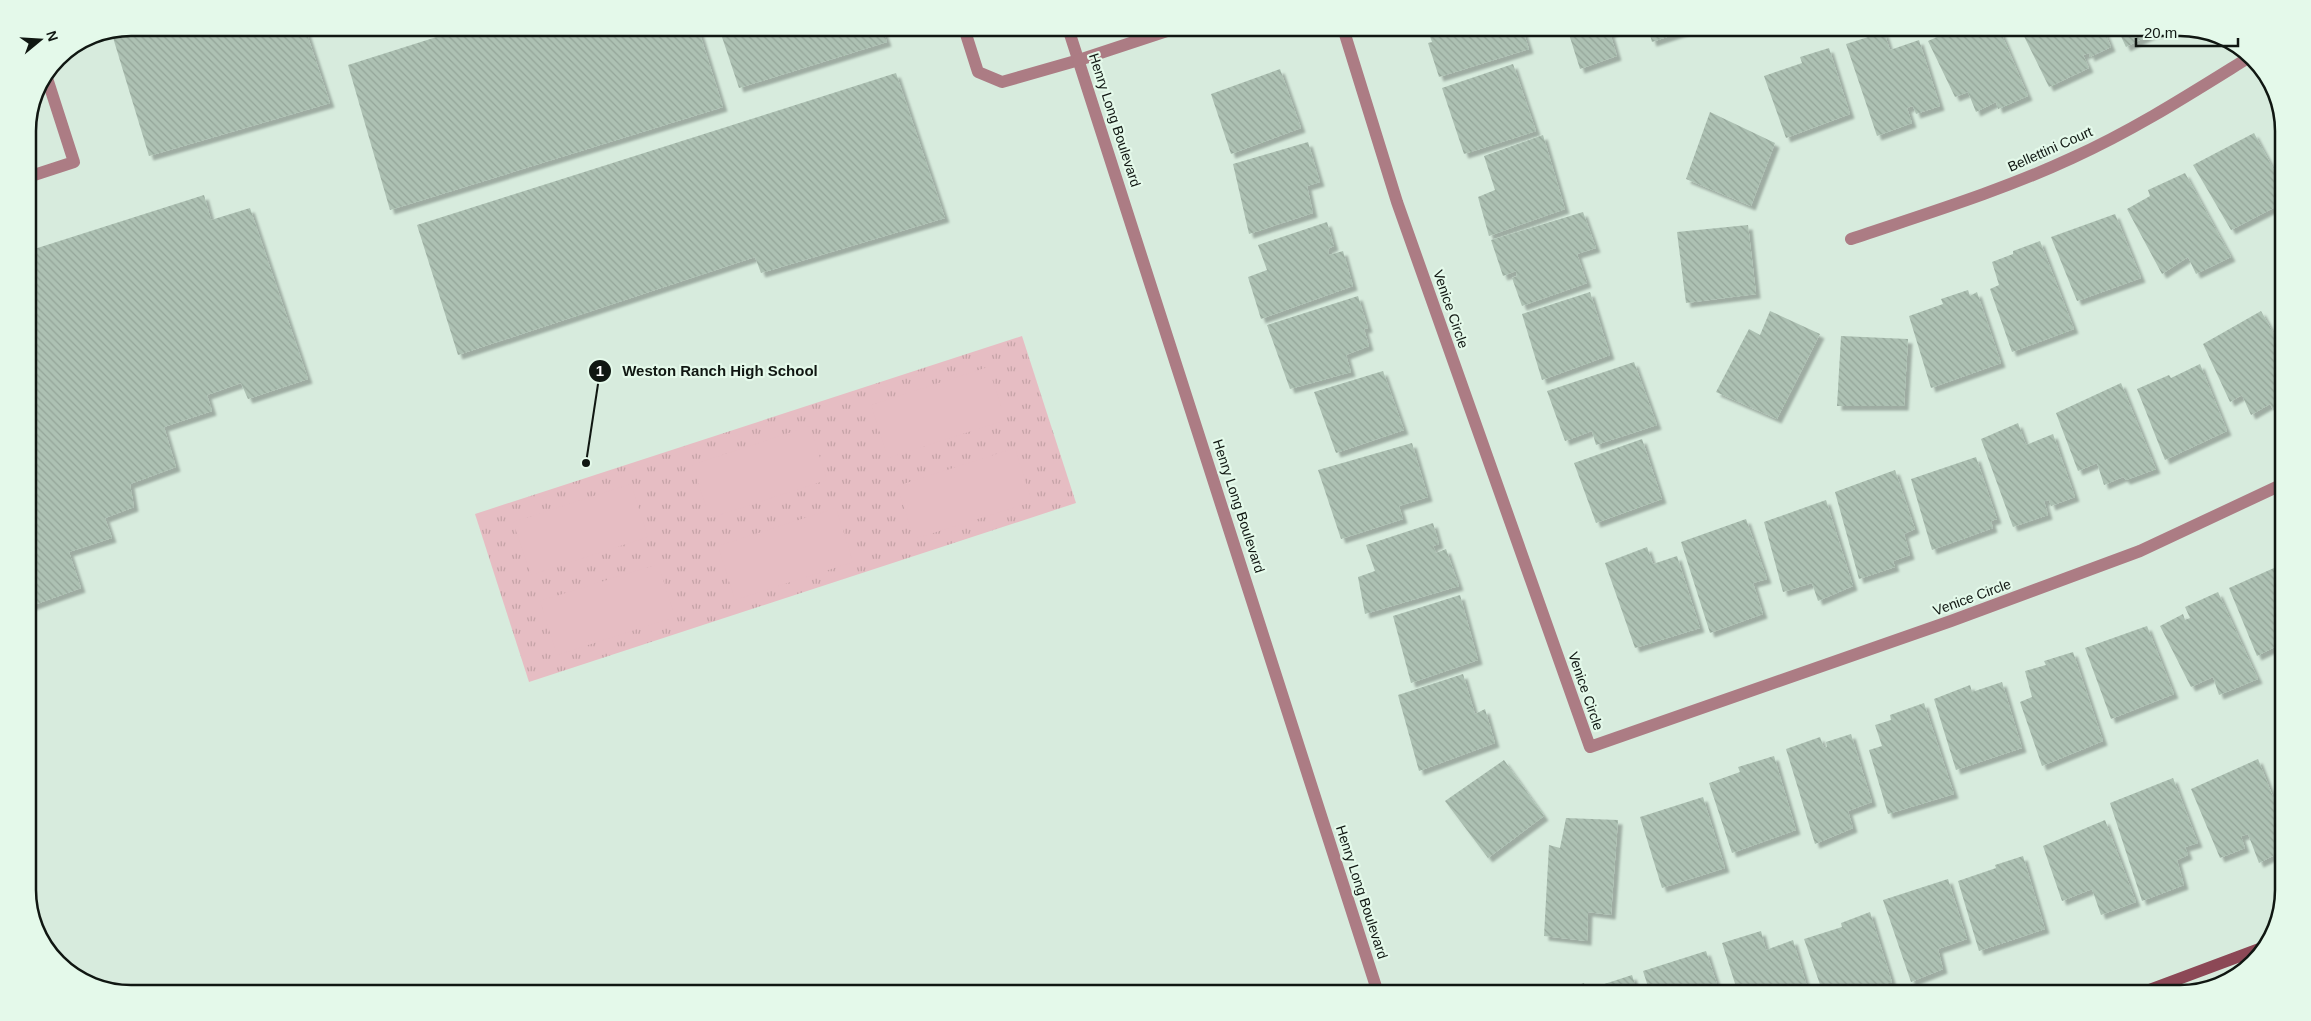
<svg xmlns="http://www.w3.org/2000/svg" width="2311" height="1021" font-family="Helvetica,sans-serif">
  <style>
    .park { fill: url(#park-tufts) }
    .garden { fill: #e6bdc3 }
    .building { fill: url(#building-back-hatch); filter: url(#shadow) }
    .lines { fill: none; stroke-linecap: round; stroke-linejoin: round }
    .lane { stroke: #ac7c84; stroke-width: 12 }
    .street { stroke: #ac7c84; stroke-width: 12 }
    .secondary { stroke: #8c4856; stroke-width: 12 }
    .labels { text-anchor: middle; stroke-width: 4.5; stroke-linejoin: round; paint-order: stroke }
    .street-label { font-size: 14px; fill: #101712; stroke: #e4f9ea }
    .rim { fill: none; stroke: #101712; stroke-width: 2.5 }
    .leader { fill: none; stroke: #101712; stroke-width: 2 }
    .callout-dot { fill: #101712; stroke: #e4f9ea; stroke-width: 2 }
    .mark-label { font-size: 15px; text-anchor: middle; font-weight: bold; fill: #fff }
    .callout-label { font-size: 15px; text-anchor: middle; font-weight: bold; fill: #101712; stroke: #e4f9ea; stroke-width: 4.5; stroke-linejoin: round; paint-order: stroke }
  </style>
  <defs>
    <pattern id="park-tufts" width="24" height="20" patternUnits="userSpaceOnUse" patternTransform="scale(1.25)"><rect width="24" height="20" fill="#e6bdc3"/><path d="M3 7l-1-3M5 7V3M7 7l1-3M15 17l-1-3M17 17v-4M19 17l1-3" fill="none" stroke="#c4a2a6"/></pattern>
    <pattern id="building-back-hatch" width="6" height="6" patternUnits="userSpaceOnUse" patternTransform="scale(1.25)"><rect width="6" height="6" fill="#adc1b3"/><path d="M-1 5l2 2M0 0l6 6M5-1l2 2" fill="none" stroke="#94a599"/></pattern>
    <filter id="shadow"><feDropShadow dx="4.5" dy="4.5" stdDeviation="1" flood-color="#0004"/></filter>
  </defs>
  <rect width="100%" height="100%" fill="#d7ebdd"/>
  <polygon class="park" points="1022,336 1076,503 529,682 475,514"/>
  <g class="garden">
    <polygon points="988,367 1006,420 888,458 871,405"/>
    <polygon points="810,426 827,480 710,518 692,465"/>
    <polygon points="1015,448 1032,502 914,539 897,486"/>
    <polygon points="631,484 648,537 531,575 513,522"/>
    <polygon points="836,508 853,562 735,600 718,546"/>
    <polygon points="658,564 675,617 557,655 540,601"/>
  </g>
  <g class="building">
    <polygon points="131,28 305,28 330,103 149,156 111,31"/>
    <polygon points="465,28 698,28 723,107 390,210 348,65"/>
    <polygon points="719,28 882,28 887,42 739,88"/>
    <polygon points="1427,28 1522,28 1529,49 1439,77 1428,43 1432,42"/>
    <polygon points="1567,28 1624,28 1610,33 1617,56 1580,69"/>
    <polygon points="1648,28 1694,28 1652,42"/>
    <polygon points="1957,28 1999,28 2028,96 1998,109 1996,102 1976,112 1968,92 1955,97 1928,41"/>
    <polygon points="2020,28 2103,28 2111,47 2090,57 2089,53 2083,55 2089,68 2049,87"/>
    <polygon points="2117,28 2161,28 2162,29 2126,47"/>
    <polygon points="1884,32 1890,50 1919,40 1940,106 1916,114 1913,106 1907,108 1912,123 1877,136 1846,44"/>
    <polygon points="1829,48 1850,114 1786,138 1764,76 1802,63 1800,57"/>
    <polygon points="1513,64 1536,131 1464,154 1442,88"/>
    <polygon points="1280,69 1301,128 1231,154 1211,94"/>
    <polygon points="896,73 945,218 761,273 755,257 458,355 417,225"/>
    <polygon points="1710,112 1775,143 1751,206 1686,179"/>
    <polygon points="2281,117 2283,125 2283,135 2276,121"/>
    <polygon points="2254,133 2283,187 2283,203 2231,230 2193,165"/>
    <polygon points="1543,135 1565,209 1489,236 1478,197 1495,190 1484,156"/>
    <polygon points="1308,142 1320,182 1307,186 1313,213 1249,234 1233,164"/>
    <polygon points="2283,147 2283,162 2277,151"/>
    <polygon points="2185,173 2231,257 2196,274 2188,257 2162,274 2127,209 2150,196 2148,190"/>
    <polygon points="204,195 211,220 250,208 308,379 248,399 241,383 207,395 212,411 164,427 176,467 130,484 134,507 105,518 112,538 69,552 81,588 28,607 28,251"/>
    <polygon points="1583,212 1596,248 1577,254 1587,283 1522,306 1512,278 1517,276 1516,271 1503,276 1491,240"/>
    <polygon points="2115,214 2141,278 2077,301 2051,237"/>
    <polygon points="1327,222 1334,246 1328,249 1329,255 1343,251 1353,286 1261,319 1248,277 1267,270 1258,245"/>
    <polygon points="1748,225 1756,294 1686,303 1677,232"/>
    <polygon points="2040,241 2074,329 2012,352 1990,289 1999,285 1992,262 2013,254 2013,251"/>
    <polygon points="1968,290 1970,296 1977,292 2001,363 1931,388 1909,316 1943,304 1941,299"/>
    <polygon points="1590,292 1610,355 1542,380 1522,314"/>
    <polygon points="1358,296 1368,328 1364,329 1369,346 1346,355 1351,372 1290,389 1267,325"/>
    <polygon points="1770,311 1820,334 1777,419 1716,392 1749,329 1760,335"/>
    <polygon points="2261,311 2283,350 2283,406 2274,411 2270,404 2251,415 2242,395 2230,402 2203,344"/>
    <polygon points="1841,336 1908,339 1904,406 1837,406"/>
    <polygon points="1634,362 1657,425 1596,445 1592,431 1565,441 1547,391"/>
    <polygon points="2200,364 2227,431 2165,460 2137,389 2169,375 2171,378"/>
    <polygon points="1383,371 1404,430 1336,453 1314,392"/>
    <polygon points="2121,383 2156,469 2126,480 2123,477 2104,485 2097,463 2078,471 2056,413"/>
    <polygon points="2018,423 2026,445 2053,434 2075,497 2051,506 2049,500 2044,501 2048,515 2013,527 1981,439"/>
    <polygon points="1642,439 1662,499 1596,523 1574,463"/>
    <polygon points="1412,443 1428,497 1399,506 1403,519 1341,539 1318,470"/>
    <polygon points="1976,457 1997,519 1991,521 1993,528 1932,550 1911,479"/>
    <polygon points="1895,470 1915,529 1904,534 1910,555 1893,561 1895,567 1859,579 1835,492"/>
    <polygon points="1826,500 1853,586 1818,601 1812,583 1783,592 1764,522"/>
    <polygon points="1746,519 1767,579 1753,583 1763,614 1710,633 1681,542"/>
    <polygon points="1433,523 1439,544 1433,546 1436,553 1446,549 1459,586 1365,614 1358,577 1375,571 1366,545"/>
    <polygon points="1647,547 1653,564 1677,556 1700,628 1635,648 1605,563"/>
    <polygon points="2283,564 2283,643 2257,656 2229,588"/>
    <polygon points="2218,592 2258,679 2219,695 2213,677 2191,687 2160,626 2183,614 2185,620 2190,618 2185,607"/>
    <polygon points="1460,595 1478,660 1411,683 1393,616"/>
    <polygon points="2147,626 2174,694 2111,719 2085,648"/>
    <polygon points="2073,652 2103,741 2042,766 2020,702 2032,697 2025,671 2046,665 2044,661"/>
    <polygon points="1463,674 1475,714 1485,709 1495,743 1419,771 1398,695"/>
    <polygon points="2002,682 2022,748 1956,770 1934,699 1970,685 1972,692"/>
    <polygon points="1924,703 1954,794 1888,814 1869,750 1882,746 1875,725 1891,720 1890,715"/>
    <polygon points="1851,734 1872,802 1848,811 1853,828 1815,844 1786,749 1820,737 1824,748 1827,747 1826,742"/>
    <polygon points="1774,756 1796,830 1732,853 1709,783 1740,772 1738,767"/>
    <polygon points="2258,759 2283,822 2283,851 2259,863 2248,834 2241,836 2245,848 2220,858 2191,789"/>
    <polygon points="1504,760 1544,816 1488,858 1445,801"/>
    <polygon points="2283,775 2283,794 2278,778"/>
    <polygon points="2173,778 2198,843 2185,847 2188,855 2177,860 2184,885 2142,901 2110,803"/>
    <polygon points="1703,797 1725,868 1662,888 1640,817"/>
    <polygon points="1566,818 1618,820 1611,915 1588,912 1587,941 1544,936 1549,845 1560,848"/>
    <polygon points="2105,820 2136,902 2101,915 2092,889 2062,901 2043,846"/>
    <polygon points="2023,856 2045,929 1979,951 1958,881 1996,868 1995,865"/>
    <polygon points="1948,879 1967,939 1938,949 1943,969 1911,982 1883,900"/>
    <polygon points="1870,912 1892,982 1853,993 1823,993 1804,939 1842,927 1841,923"/>
    <polygon points="1761,931 1766,950 1793,940 1809,993 1738,993 1722,943"/>
    <polygon points="1706,951 1720,993 1650,993 1643,971"/>
    <polygon points="1632,975 1638,993 1564,993 1563,990 1584,983 1586,990"/>
  </g>
  <g class="lines">
    <g class="lane">
      <polyline points="964,28 978,72 1002,82 1079,60"/>
      <polyline points="28,177 74,162 46,75"/>
    </g>
    <g class="street">
      <polyline points="1068,28 1378,993"/>
      <polyline points="1343,28 1397,202 1590,747 1951,621 2140,551 2283,484"/>
      <polyline points="1079,60 1176,28"/>
      <path d="M1851,239c74,-25 150,-48 221,-81 62,-28 118,-64 176,-100"/>
    </g>
    <polyline class="secondary" points="2141,993 2259,949"/>
  </g>
  <g class="labels">
    <g class="street-label">
      <text transform="translate(1115 120) rotate(72)" y="5">Henry Long Boulevard</text>
      <text transform="translate(2050 149) rotate(-24)" y="5">Bellettini Court</text>
      <text transform="translate(1451 309) rotate(71)" y="5">Venice Circle</text>
      <text transform="translate(1239 506) rotate(72)" y="5">Henry Long Boulevard</text>
      <text transform="translate(1972 597) rotate(-20)" y="5">Venice Circle</text>
      <text transform="translate(1586 691) rotate(71)" y="5">Venice Circle</text>
      <text transform="translate(1362 892) rotate(72)" y="5">Henry Long Boulevard</text>
    </g>
  </g>
  <path d="M0 0H2311V1021H0ZM131 36H2180A95 95 0 0 1 2275 131V890A95 95 0 0 1 2180 985H131A95 95 0 0 1 36 890V131A95 95 0 0 1 131 36Z" fill="#e4f9ea" fill-rule="evenodd"/>
  <path class="rim" d="M131 36H2180A95 95 0 0 1 2275 131V890A95 95 0 0 1 2180 985H131A95 95 0 0 1 36 890V131A95 95 0 0 1 131 36Z"/>
  <path class="leader" d="M586 463L600 371"/>
  <g class="callout-dot">
    <circle cx="586" cy="463" r="5"/>
    <circle cx="600" cy="371" r="12"/>
  </g>
  <g class="mark-label">
    <text x="600" y="376">1</text>
  </g>
  <g class="callout-label">
    <text x="720" y="376">Weston Ranch High School</text>
  </g>
  <g transform="translate(40 40) rotate(72)" stroke="#e4f9ea" stroke-width="4" paint-order="stroke">
  <path d="M0-4L9 19L0 12L-9 19Z" fill="#101712"/>
  <text y="-8" font-size="14" font-weight="bold" text-anchor="middle" fill="#101712">N</text>
  </g>
  <path d="M2136 38v8h102v-8" fill="none" stroke="#101712" stroke-width="2.5"/>
  <text x="2144" y="38" font-size="15" fill="#101712" stroke="#e4f9ea" stroke-width="4" paint-order="stroke">20 m</text>
</svg>
